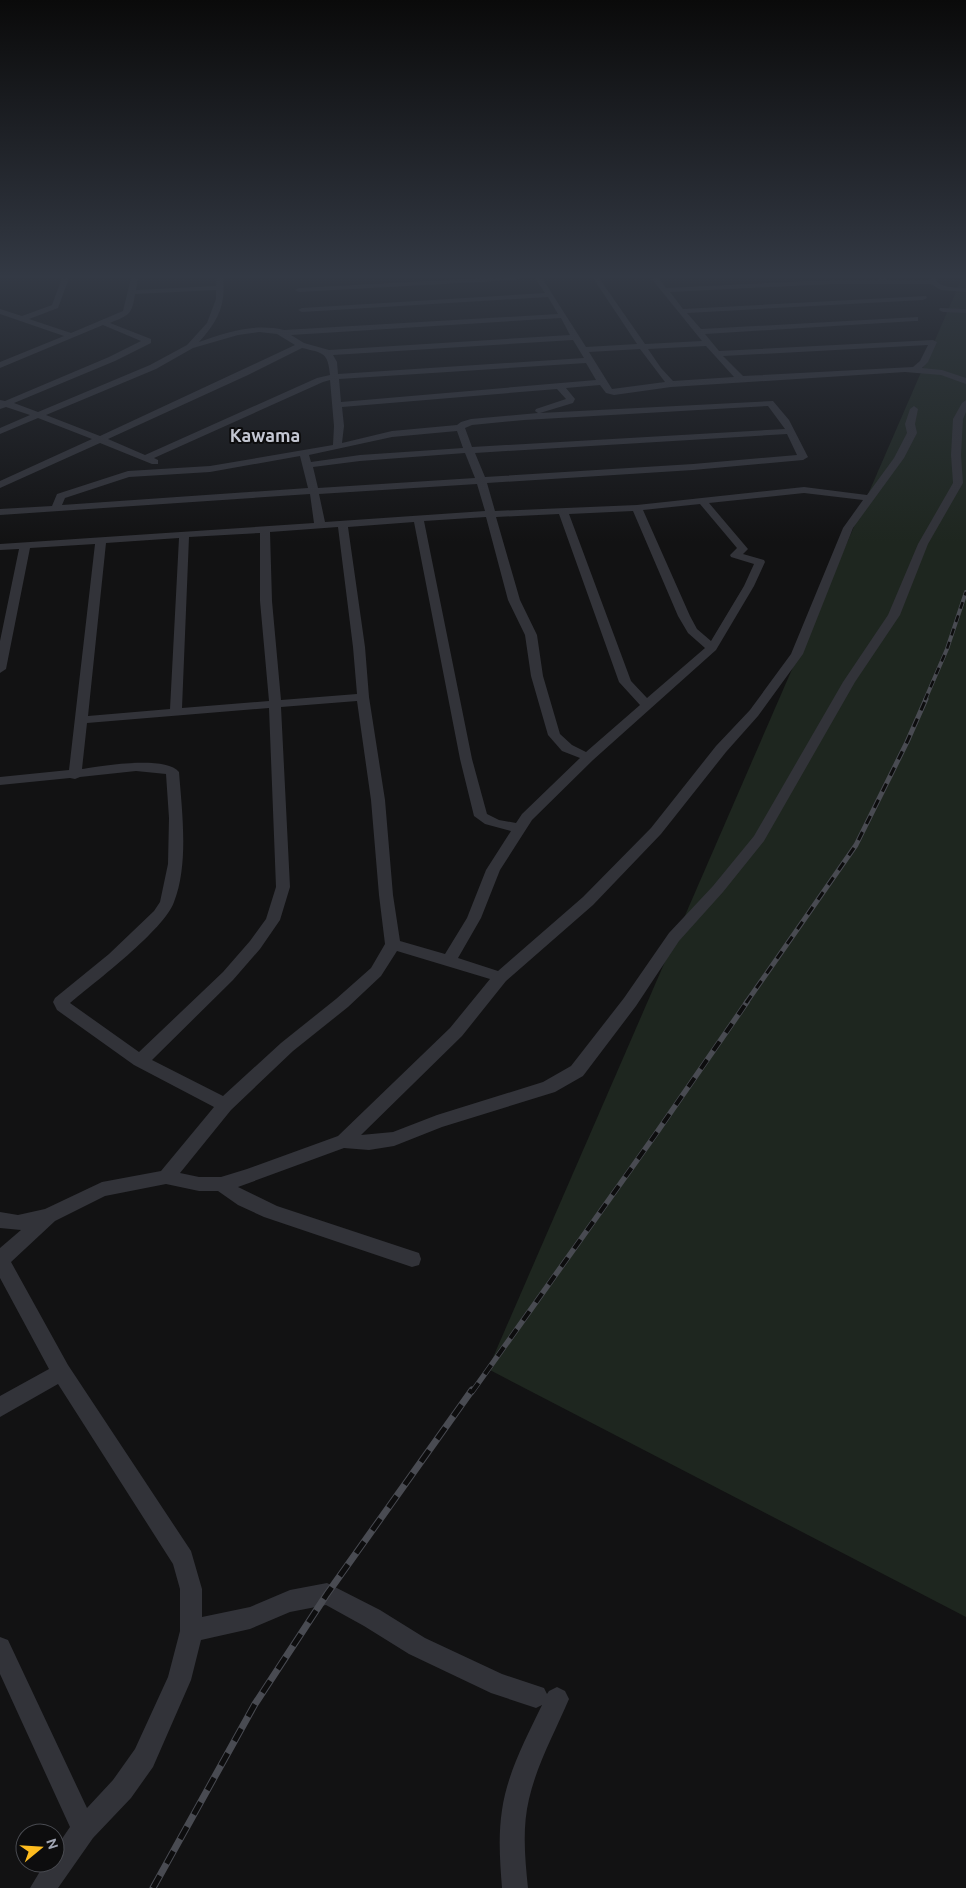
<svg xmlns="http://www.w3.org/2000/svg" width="966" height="1888" font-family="Ubuntu,sans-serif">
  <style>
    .green { fill: #1e261f }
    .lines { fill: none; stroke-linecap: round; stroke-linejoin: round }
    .minor { fill: #323339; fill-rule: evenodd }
    .rail-far3-casing { stroke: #494b52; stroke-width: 4 }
    .rail-far2-casing { stroke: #494b52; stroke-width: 5 }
    .rail-far1-casing { stroke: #494b52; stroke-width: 5.5 }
    .rail-casing { stroke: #494b52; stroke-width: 7 }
    .rail-far3 { stroke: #0d0d0e; stroke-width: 2.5; stroke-dasharray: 7; stroke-linecap: butt }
    .rail-far2 { stroke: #0d0d0e; stroke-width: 3; stroke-dasharray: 9; stroke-linecap: butt }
    .rail-far1 { stroke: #0d0d0e; stroke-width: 4; stroke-dasharray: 11; stroke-linecap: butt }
    .rail { stroke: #0d0d0e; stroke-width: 5; stroke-dasharray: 14; stroke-linecap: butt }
    .labels { text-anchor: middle; stroke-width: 4; stroke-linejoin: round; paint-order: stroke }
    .far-district-label { font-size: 18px; font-weight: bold; fill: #c3c6d1; stroke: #0d0d0e }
  </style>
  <rect width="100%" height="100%" fill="#121213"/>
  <polygon class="green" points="962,278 966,278 966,1617 488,1369"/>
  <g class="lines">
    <g class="minor">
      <path d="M62,278h7l-11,30 -29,11 42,14 52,-22 8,-33h7l-2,12 80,-4 1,-8h6c3,27 -5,43 -24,64 29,-10 55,-19 85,-12l274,-16 -10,-17 -246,15 -4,-2 4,-2 243,-15 -10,-15h7l44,69 51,-3 -44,-66h6l46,66 57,-3 -51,-63h7l8,10 166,-8h47l-1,-2h7l2,2h42v-2h6c5,11 20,9 31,10v4l-25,-2 -10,-6h-99l-162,8 13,17 243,-13 1,2 -4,2 -236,13 14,16 217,-12v4h-3l-210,13 14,17 214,-11 4,2 -9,20 -6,6 20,2 24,8v6l-25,-9 -36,-3 -234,15 -57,8 -8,-2 -6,-8 -34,3 9,11 -2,4 -33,10 233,-12 16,19 19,37 -5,3 -110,10 -206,13 8,28 142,-6 167,-18 63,8 27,-37 13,-25 -2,-9 5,-15 4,-3 4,3 -3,15 2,9 -13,25 -51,70 -50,126 -45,62 -32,36 -65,82 -68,71 -87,76 -44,55 -101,99 32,-3 44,-17 106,-33 28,-16 53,-68 45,-65 44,-47 41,-50 89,-154 45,-67 30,-71 35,-61 -2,-28 2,-36 9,-16 4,-3v12l-3,7 -2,36 2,28 -35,61 -28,71 -45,67 -91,159 -41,51 -44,49 -43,65 -53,70 -28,16 -113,35 -48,19 -25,4 -25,-2 -106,39 39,19 142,47 2,6 -2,6 -7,2 -148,-50 -26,-12 -20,-14h-19l-33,-7 -61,12 -50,25 -44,41 57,103 123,186 11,38v28l48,-10 40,-17 37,-7 53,27 45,28 77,36 42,14 3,6 2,-3 8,-4 8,4 4,8c-14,33 -32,65 -40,100 -7,29 -4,60 -1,89h-26c-2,-26 -4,-52 0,-78 5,-36 24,-72 40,-105l-6,3 -45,-15 -82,-39 -45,-28 -38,-21 -36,7 -40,17 -49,11 -10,40 -38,87 -22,31 -38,40 -35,50h-28l15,-25h10v-14l15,-22 -70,-153v-37l8,3 79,168 26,-28 22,-31 33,-72 12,-46v-42l-7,-25 -115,-180 -58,33v-21l49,-27 -49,-91v-30l21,-18 -21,-2v-16l18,3 27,-6 57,-27 59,-11 53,-64 -80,-42 -77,-55 -4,-8 2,-4 54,-44 45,-43 6,-9 8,-38 1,-46 -3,-44 -30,-3 -56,6 -5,2 -5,-1 -70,7v-8l69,-7 26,-226 -65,4 -24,121 -6,4v-32l19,-92 -19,1v-6l314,-21 -4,-29 -310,21v-6l52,-3 5,-12 71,-23 82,-5 123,-21 1,-19 -4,-46 -7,2 -169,76 4,2v4h-6l-52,-21 -100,45v-7l92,-42 -54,-21 -38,16v-6l30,-13 -24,-8 -6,2v-9l5,1 104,-44 32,-16 -38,-16 -103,43v-6l64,-26 -64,-22v-5l22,7 30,-11zM216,290v9l-9,24 -20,22 -37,20 -112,47 -24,-9 101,-42 36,-18v-4l-41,-16c19,-8 22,-8 25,-29zM561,318l9,17 -241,15 -25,-7 -13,-8zM259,332l18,2 18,11 -195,91 -54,-21 110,-46 37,-21 45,-13zM573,340l11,18 -246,16 -1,-12 -4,-7zM928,345l-8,16 -7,6 -170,9 -20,-20zM706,346l28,31 -61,4 -12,-13 -13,-19zM302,348c21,5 26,4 28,27l-13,3 -172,77 -37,-16 140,-64zM640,349l25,33 -53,7 -23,-37zM586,363l10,17 -255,22 -2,-23zM557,389l9,10 -30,10 -1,2 3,2 -67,6 -10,3 -4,3 -65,6 -50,12 2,-17 -2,-19zM768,406l17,23 -313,18 -7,-19 7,-3 52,-5zM457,431l6,17 -103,7 -49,7 -2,-7 83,-18zM787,434l10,21 -104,9 -208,13 -10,-24zM465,453l10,25 -157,10 -5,-21 47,-6zM300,456l8,32 -246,17 3,-7 64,-21 81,-5zM477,484l8,27 -160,11 -6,-28zM804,493l59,7 -20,28 -52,126 -41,56 -34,36 -65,82 -68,69 -85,74 -40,-13 23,-40 19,-48 32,-50 61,-60 123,-110 38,-64 11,-24 -1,-2 -21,-6 5,-5 -39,-46zM700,504l37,44 -7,7 1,2 23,7 -10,22 -33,55 -14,-12 -7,-13 -47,-106zM633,511l45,105 10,17 17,15 -58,50 -16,-17 -62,-167zM559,514l60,168 21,23 -54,47 -14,-7 -12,-11 -17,-58 -6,-41 -17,-35 -24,-83zM486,517l22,83 17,35 6,41 17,59 14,16 18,7 -58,56 -6,9 -17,-3 -12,-6 -15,-55 -48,-238zM414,522l46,237 14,57 11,8 26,7 -25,39 -19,48 -22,36 -45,-13 -7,-46 -8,-95 -16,-103 -4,-50 -17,-120zM338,527l15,120 4,47 -76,6 -9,-99 -2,-69zM260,533v68l9,100 -87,7 7,-171zM179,538l-9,171 -82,7 18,-173zM357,701l14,99 8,95 6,49 -14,24 -35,31 -55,44 -58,53 -71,-36 81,-80 27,-31 20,-29 10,-33 -9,-180zM269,708l7,179 -10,32 -16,22 -27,31 -84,80 -69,-49c25,-21 94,-73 104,-101 15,-38 8,-91 5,-130 -14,-17 -77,-6 -97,-3l5,-46zM397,951l93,28 -40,49 -112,108 -91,33 -26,8h-22l-19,-4 51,-63 62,-59 55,-44 33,-31z"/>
      <polygon points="484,278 520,278 516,280 299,292 295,290 299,288"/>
      <polygon points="940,308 966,309 966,313 943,312 939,310"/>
    </g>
    <defs>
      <polyline id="rail-far3" points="925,700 947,649 966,592"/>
      <polyline id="rail-far2" points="746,1003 856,845 907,742 926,699"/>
      <polyline id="rail-far1" points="472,1392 655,1135 747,1002"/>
      <polyline id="rail" points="153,1888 255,1704 327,1594 472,1390"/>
    </defs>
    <use href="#rail-far3" class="rail-far3-casing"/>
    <use href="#rail-far2" class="rail-far2-casing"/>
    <use href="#rail-far1" class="rail-far1-casing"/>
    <use href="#rail" class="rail-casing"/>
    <use href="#rail-far3" class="rail-far3"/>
    <use href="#rail-far2" class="rail-far2"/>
    <use href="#rail-far1" class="rail-far1"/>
    <use href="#rail" class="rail"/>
  </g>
  <linearGradient id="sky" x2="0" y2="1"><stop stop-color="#0a0a0a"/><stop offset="0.51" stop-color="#333944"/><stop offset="1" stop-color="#333944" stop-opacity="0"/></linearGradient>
  <rect width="966" height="542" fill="url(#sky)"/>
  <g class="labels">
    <g class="far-district-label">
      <text x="265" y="442">Kawama</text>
    </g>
  </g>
  <g transform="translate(40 1848) rotate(72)"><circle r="24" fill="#0d0d0e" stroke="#494b51"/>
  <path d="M0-4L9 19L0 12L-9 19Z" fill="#febc1f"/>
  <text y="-8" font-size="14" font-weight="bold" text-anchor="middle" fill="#a2a7b5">N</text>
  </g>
</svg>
